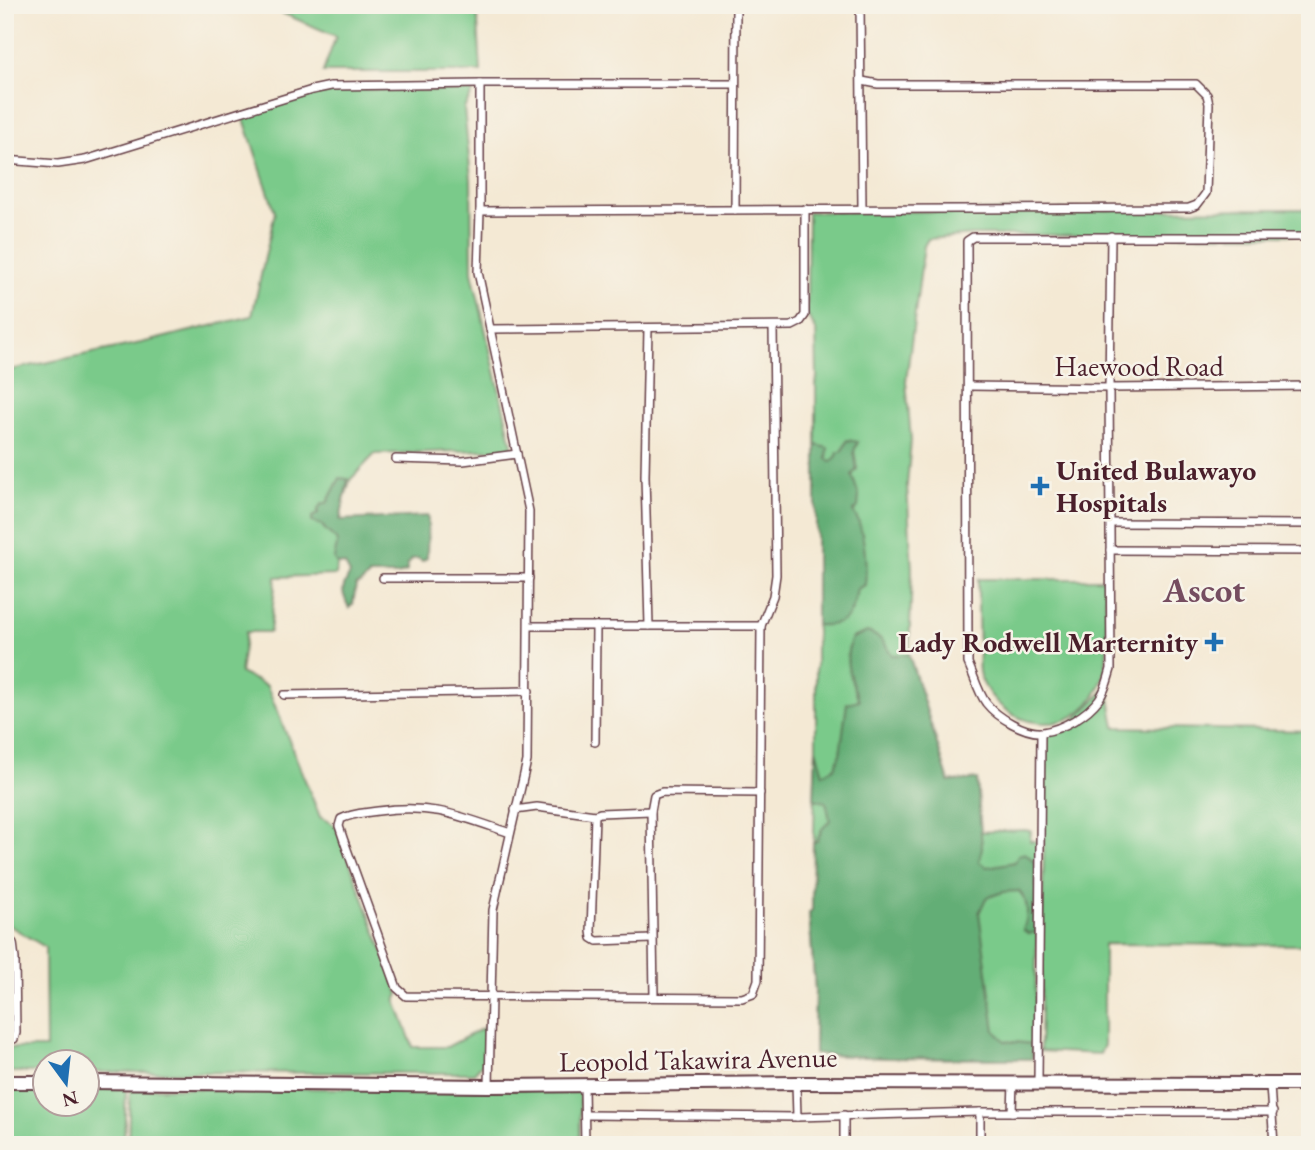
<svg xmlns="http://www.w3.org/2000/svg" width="1315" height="1150" font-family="'EB Garamond',serif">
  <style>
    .green { fill: #7aca8a; stroke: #62745a; stroke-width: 2 }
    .forest { fill: #63ae76; stroke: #566650; stroke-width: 2 }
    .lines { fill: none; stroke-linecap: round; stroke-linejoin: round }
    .street-casing { stroke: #643d44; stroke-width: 10 }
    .highway-casing { stroke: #643d44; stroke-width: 16 }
    .street { stroke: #fff; stroke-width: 7 }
    .highway { stroke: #fff; stroke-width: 12 }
    .poi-dot { fill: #1f6fb2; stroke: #f7f3e8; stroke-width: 2.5 }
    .labels { text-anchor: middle; stroke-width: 5; stroke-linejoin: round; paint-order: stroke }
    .street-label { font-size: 28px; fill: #4a1f2b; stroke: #f7f3e8 }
    .poi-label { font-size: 28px; font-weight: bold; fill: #4a1f2b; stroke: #f7f3e8; text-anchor: start }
    .district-label { font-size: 35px; font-weight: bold; fill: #764d60; stroke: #f7f3e8 }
  </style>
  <rect width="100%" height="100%" fill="#f7f3e8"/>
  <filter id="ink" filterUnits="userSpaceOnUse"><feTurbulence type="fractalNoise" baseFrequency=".0143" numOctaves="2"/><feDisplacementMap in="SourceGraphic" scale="14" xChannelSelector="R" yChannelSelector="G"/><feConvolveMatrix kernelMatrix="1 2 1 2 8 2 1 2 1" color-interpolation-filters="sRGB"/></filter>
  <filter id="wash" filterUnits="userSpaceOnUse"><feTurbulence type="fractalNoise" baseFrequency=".00686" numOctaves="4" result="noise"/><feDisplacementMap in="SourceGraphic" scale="28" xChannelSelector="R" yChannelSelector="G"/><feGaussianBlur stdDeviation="1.57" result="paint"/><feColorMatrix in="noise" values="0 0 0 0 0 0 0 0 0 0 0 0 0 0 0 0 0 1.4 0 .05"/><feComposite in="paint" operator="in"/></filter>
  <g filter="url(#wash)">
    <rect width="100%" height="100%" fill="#f4e9d4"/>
    <g class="green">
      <polygon points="263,5 477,5 481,72 323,72 336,36"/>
      <polygon points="356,89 474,91 464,108 471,179 472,272 513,449 375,454 350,480 342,508 336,575 276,577 270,632 246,632 240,673 267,686 320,817 336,826 399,994 396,1001 413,1047 447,1047 487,1026 486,1060 474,1073 88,1072 88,1062 46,1062 45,1072 5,1072 5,1048 46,1048 45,947 5,923 5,371 141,343 252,316 275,212 243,116 314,94"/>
      <polygon points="1310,209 1310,235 973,235 928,239 924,246 906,381 911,440 907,485 912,570 909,655 949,782 977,779 980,832 1025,830 1031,831 1030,841 1036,841 1038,889 1034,1051 1032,1059 887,1058 814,1054 815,990 809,913 812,910 816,749 816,384 817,377 816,330 807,315 808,212"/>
      <path d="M978,579h126c1,31 9,78 -4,107 -25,57 -100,44 -120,-10 -3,-7 -1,-19 -1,-27 -1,-23 -1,-46 -1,-70z"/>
      <polygon points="1108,687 1115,727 1310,731 1310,945 1104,944 1104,1045 1100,1054 1040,1051 1046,733 1068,726"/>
      <polygon points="5,1088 45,1088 46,1104 88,1104 88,1088 126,1088 124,1145 5,1145"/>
      <polygon points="130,1088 580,1089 580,1145 128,1145"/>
    </g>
    <g class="forest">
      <path d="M847,440l11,2 -4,9 3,18 -5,6 7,21 -1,11 -5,5c12,15 14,54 12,73l-8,4c-5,29 -10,38 -41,36v-180l12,3 -1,11 4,3 6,-6 1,-4h4z"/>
      <path d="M340,478l8,1 -8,41 88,-4 -1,42 -5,3 -4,-3 -6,1 -5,6v6l-9,4h-28l-10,9 -4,1 -3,19 -4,4c-8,-17 -8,-18 1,-34l-5,-9 -9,-2 -2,-3c0,-6 3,-11 3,-18 0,-4 -12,-10 -15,-17l-10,-3v-5l6,-3v-5l5,-6h4z"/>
      <path d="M867,632c18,7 15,9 25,23h17l40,127 28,-3 5,69 -3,14 8,5 28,-5 3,-7 7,-2 11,10 1,68 -7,3 -7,-4c6,-15 6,-28 -4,-39l-16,1 -17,6 -7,15 16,118 10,10 27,3v15l-145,-1 -73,-4 1,-64 -6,-77 3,-3 1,-68 4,-1 5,-12 8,-9 -4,-18 -12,-3 2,-50 7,25 12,-7 5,-13 7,-51 12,-3c-9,-21 -17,-40 -7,-62z"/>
    </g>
  </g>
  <g filter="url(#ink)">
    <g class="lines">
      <defs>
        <g id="street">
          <polyline points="860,5 862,208"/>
          <polyline points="5,10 7,5"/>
          <polyline points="734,84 480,84 480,211 1189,208 1197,205 1206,193 1209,104 1207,95 1196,84 878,84 862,81"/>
          <polyline points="5,160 58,164 85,160 312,90 331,86 480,84"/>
          <polyline points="735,210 736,5"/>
          <polyline points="480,211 478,272 529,511 527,761 493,910 489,1086"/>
          <path d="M1111,236l-2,152 2,281c-3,10 -5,21 -12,30 -12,16 -36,30 -56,33 -18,2 -46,-15 -57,-29 -8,-11 -12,-27 -18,-40l-1,-422 6,-4h337"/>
          <polyline points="648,328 645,476 649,626"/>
          <polyline points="490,329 792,326 800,322 805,315 805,209"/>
          <polyline points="968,386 1109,388 1310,386"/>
          <polyline points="396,459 463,461 517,454"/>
          <polyline points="1110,523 1310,524"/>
          <polyline points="1110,550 1310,551"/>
          <polyline points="383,578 529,578"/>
          <polyline points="530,626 761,626"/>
          <polyline points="284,695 529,691"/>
          <polyline points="595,742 596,626"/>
          <polyline points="515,810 537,807 595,815"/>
          <polyline points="651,811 600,813 595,815 591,931 592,938 597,941 652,939"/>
          <path d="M510,833c-50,-17 -78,-30 -132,-22 -13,2 -26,2 -37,8l-2,7 5,15 53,147 9,8 336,2 11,-4 5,-14 3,-354 12,-30 3,-21 -3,-248"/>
          <polyline points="5,936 13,943 15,959 16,1033 14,1039 5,1040"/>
          <polyline points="654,996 651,811 654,795 662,792 760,793"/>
          <polyline points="1038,1082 1041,732"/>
          <polyline points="796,1083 797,1117"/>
          <polyline points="584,1085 585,1145"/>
          <polyline points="1270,1085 1274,1145"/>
          <polyline points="1012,1112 1013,1082"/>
          <polyline points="585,1115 797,1117 980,1112 1273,1112"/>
          <polyline points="844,1115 844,1145"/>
          <polyline points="980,1145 980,1112"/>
        </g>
        <g id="highway">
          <polyline points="5,1082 46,1082"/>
          <polyline points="88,1082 489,1086 796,1083 1310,1084"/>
        </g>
      </defs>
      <use href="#street" class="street-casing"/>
      <use href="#highway" class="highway-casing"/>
      <use href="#street" class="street"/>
      <use href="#highway" class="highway"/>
    </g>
  </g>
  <g class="poi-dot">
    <path d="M1036.5 475.5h7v7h7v7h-7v7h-7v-7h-7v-7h7z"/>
    <path d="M1210.5 631.5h7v7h7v7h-7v7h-7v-7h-7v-7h7z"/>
  </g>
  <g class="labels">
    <g class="street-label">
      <text x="1139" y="376">Haewood Road</text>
      <text transform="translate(698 1059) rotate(-1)" y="10">Leopold Takawira Avenue</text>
    </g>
    <g class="poi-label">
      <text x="1056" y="480">United Bulawayo<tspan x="1056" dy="32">Hospitals</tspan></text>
      <text x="1198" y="652" text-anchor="end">Lady Rodwell Marternity</text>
    </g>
    <g class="district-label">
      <text x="1204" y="602">Ascot</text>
    </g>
  </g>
  <rect width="1315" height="1150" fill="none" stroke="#f7f3e8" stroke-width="28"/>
  <g transform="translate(66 1083) rotate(165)"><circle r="33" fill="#f7f3e8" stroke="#b29e9c" stroke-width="2"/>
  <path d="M0-5L12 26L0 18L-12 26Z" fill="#1f6fb2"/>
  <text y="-10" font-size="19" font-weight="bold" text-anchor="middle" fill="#4a1f2b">N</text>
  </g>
</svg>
